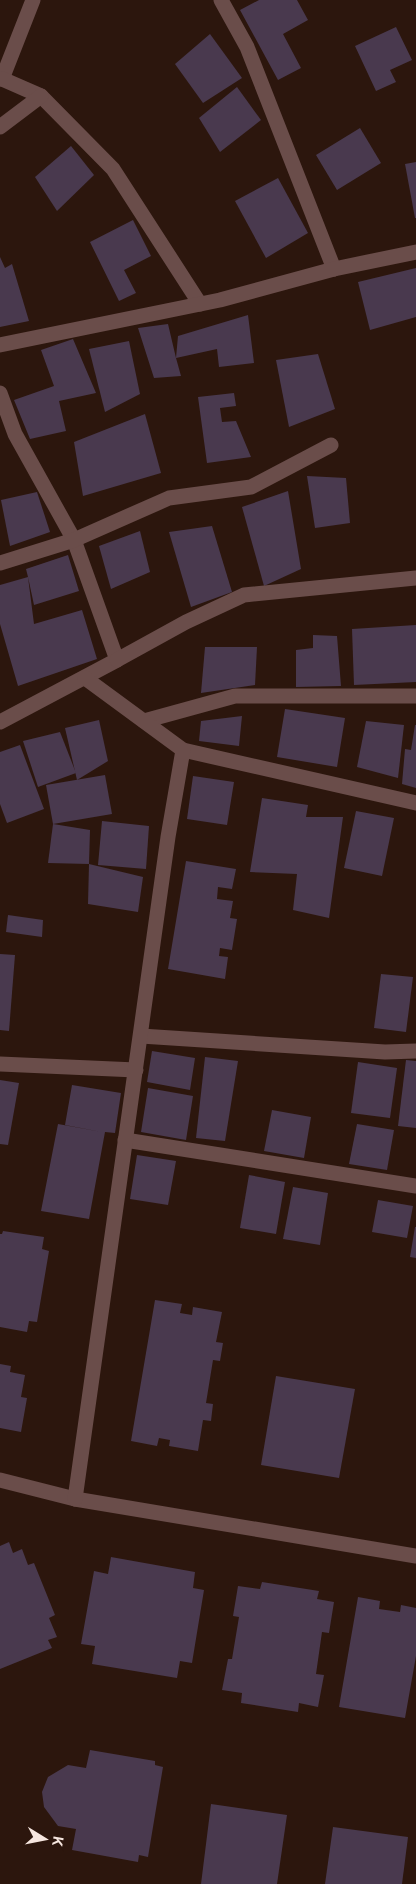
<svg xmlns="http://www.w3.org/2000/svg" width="416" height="1884" font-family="Inter,sans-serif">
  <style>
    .building { fill: #49394e }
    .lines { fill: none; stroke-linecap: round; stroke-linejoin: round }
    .street { stroke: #6a4d4a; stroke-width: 15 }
  </style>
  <rect width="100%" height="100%" fill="#2c160d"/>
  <g class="building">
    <polygon points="259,0 297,0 308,20 283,34 301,68 278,80 240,10"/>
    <polygon points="396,27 412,60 390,70 396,82 376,91 355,46"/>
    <polygon points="210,34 242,78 203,103 175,64"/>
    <polygon points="237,87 261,120 220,152 199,118"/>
    <polygon points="360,128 381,163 337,190 316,155"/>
    <polygon points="71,146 94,175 57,211 35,177"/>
    <polygon points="416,162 416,218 415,218 405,164"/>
    <polygon points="278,178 308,233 266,258 235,201"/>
    <polygon points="133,220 151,256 124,270 136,293 119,301 90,242"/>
    <polygon points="0,257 5,268 12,264 29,321 0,327"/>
    <polygon points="416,268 416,317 370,330 358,282"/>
    <polygon points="248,315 254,363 219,367 217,349 176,358 181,376 154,378 138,328 168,324 176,358 178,336"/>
    <polygon points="73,339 96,393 59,401 66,431 30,439 14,400 54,386 41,350"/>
    <polygon points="129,341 140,394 105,412 89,349"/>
    <polygon points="318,354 335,409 289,427 276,360"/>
    <polygon points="234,393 236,406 220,408 222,422 236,421 251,457 207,463 198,397"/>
    <polygon points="145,414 161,473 83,496 74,442"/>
    <polygon points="307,476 346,478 350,523 315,528"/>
    <polygon points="288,491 301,569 264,586 242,507"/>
    <polygon points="37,492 50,532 10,546 1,500"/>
    <polygon points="212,526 232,592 191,607 169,532"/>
    <polygon points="140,531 150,572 111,589 99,546"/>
    <polygon points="68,555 79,591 34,605 28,577 34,624 82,610 97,659 18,686 0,624 0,585 28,577 26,569"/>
    <polygon points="416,625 416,682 354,685 352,629"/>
    <polygon points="313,635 337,636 341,686 296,687 296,650 313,648"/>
    <polygon points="205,647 257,647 255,685 201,693"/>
    <polygon points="285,709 345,718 337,767 277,757"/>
    <polygon points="242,716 239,746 199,741 201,721"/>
    <polygon points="99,720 108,761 77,780 65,728"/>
    <polygon points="366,721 404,725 398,778 357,767"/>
    <polygon points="415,725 416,725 416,788 402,784 405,749 411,750"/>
    <polygon points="60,732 76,773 38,787 23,741"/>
    <polygon points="20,745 44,809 7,823 0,804 0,752"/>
    <polygon points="105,775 112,814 53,824 46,785"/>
    <polygon points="193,776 234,782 227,825 187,819"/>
    <polygon points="262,798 308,805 306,817 343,817 329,918 293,910 297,874 250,872"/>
    <polygon points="356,811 394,818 382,876 344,868"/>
    <polygon points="102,821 149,826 146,869 98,865"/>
    <polygon points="53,824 90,830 89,864 48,863"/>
    <polygon points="186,861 236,869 232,889 218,887 217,899 233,901 230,918 237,919 232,950 220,948 219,956 228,957 225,979 168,969"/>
    <polygon points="89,864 143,877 138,912 88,904"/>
    <polygon points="8,915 43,920 42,937 6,932"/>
    <polygon points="0,954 15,955 9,1031 0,1030"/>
    <polygon points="381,974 413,977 406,1032 374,1028"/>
    <polygon points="152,1051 195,1058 190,1090 147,1082"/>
    <polygon points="205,1057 238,1061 225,1141 196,1138"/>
    <polygon points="406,1060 416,1061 416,1128 398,1126"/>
    <polygon points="358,1062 397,1068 390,1118 351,1113"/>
    <polygon points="0,1080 19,1083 8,1145 0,1144"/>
    <polygon points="72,1085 121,1093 115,1133 105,1132 89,1219 41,1211 58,1124 102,1132 65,1125"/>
    <polygon points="148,1088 193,1096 186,1140 141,1132"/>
    <polygon points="272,1110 311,1117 304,1158 264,1151"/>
    <polygon points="357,1124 394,1130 387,1170 349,1164"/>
    <polygon points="137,1155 176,1161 168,1205 130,1199"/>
    <polygon points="249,1175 285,1182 276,1234 240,1228"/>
    <polygon points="293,1187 328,1193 320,1245 283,1239"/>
    <polygon points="378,1200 413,1206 407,1238 372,1232"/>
    <polygon points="415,1227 416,1227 416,1258 410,1257"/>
    <polygon points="3,1231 44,1237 42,1249 49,1251 37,1322 29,1321 27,1332 0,1327 0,1234 2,1234"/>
    <polygon points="155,1300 182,1304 180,1313 192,1315 193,1307 222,1312 216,1342 223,1343 220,1361 213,1360 206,1403 213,1404 211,1421 203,1420 198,1451 169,1446 170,1440 159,1438 157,1446 131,1441"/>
    <polygon points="0,1364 11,1366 10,1372 25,1375 21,1397 27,1398 21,1432 0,1428"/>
    <polygon points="276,1376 355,1389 339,1478 261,1465"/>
    <polygon points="9,1542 13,1553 22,1549 28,1565 34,1563 55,1615 49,1618 57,1637 48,1640 52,1648 0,1669 0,1546"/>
    <polygon points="111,1557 195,1572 193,1588 204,1590 192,1663 180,1661 177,1678 92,1664 95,1646 81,1644 94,1571 108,1574"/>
    <polygon points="262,1582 319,1591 317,1599 334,1602 329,1633 322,1632 316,1674 324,1675 318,1707 299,1703 298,1712 241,1703 242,1693 222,1690 228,1659 232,1659 239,1617 233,1616 238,1586 260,1589"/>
    <polygon points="358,1597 380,1601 379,1609 400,1612 401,1605 416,1608 416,1656 405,1718 339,1707"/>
    <polygon points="90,1750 155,1761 155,1765 163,1767 148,1857 139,1855 138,1862 72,1850 76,1829 58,1826 44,1807 42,1792 48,1777 68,1765 86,1768"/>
    <polygon points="211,1804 287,1815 277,1884 201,1884"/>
    <polygon points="333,1827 408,1837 402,1884 325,1884"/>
  </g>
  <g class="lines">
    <g class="street">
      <polyline points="221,0 247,47 334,269"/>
      <polyline points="0,79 2,79 33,0"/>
      <polyline points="2,79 41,96 113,169 200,304"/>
      <polyline points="0,127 41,96"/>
      <polyline points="0,345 220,300 334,269 416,252"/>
      <polyline points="0,393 15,434 74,540 117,660 0,722"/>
      <polyline points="0,563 74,540 169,498 251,487 331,445"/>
      <polyline points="117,660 186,622 244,595 416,578"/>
      <polyline points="144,721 235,696 416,696"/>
      <polyline points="183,750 416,803"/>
      <polyline points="141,1036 385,1052 416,1051"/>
      <polyline points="0,1064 136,1070"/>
      <polyline points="125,1140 416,1186"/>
      <polyline points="0,1480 75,1499 416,1556"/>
      <polyline points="75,1499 168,837 183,750 85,678"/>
    </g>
  </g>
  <g transform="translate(45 1839) rotate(100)" stroke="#2c160d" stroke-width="4" paint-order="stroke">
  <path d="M0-4L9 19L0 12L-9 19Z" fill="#f6e6df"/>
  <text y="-8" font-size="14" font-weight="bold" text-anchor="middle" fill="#f6e6df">K</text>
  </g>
</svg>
